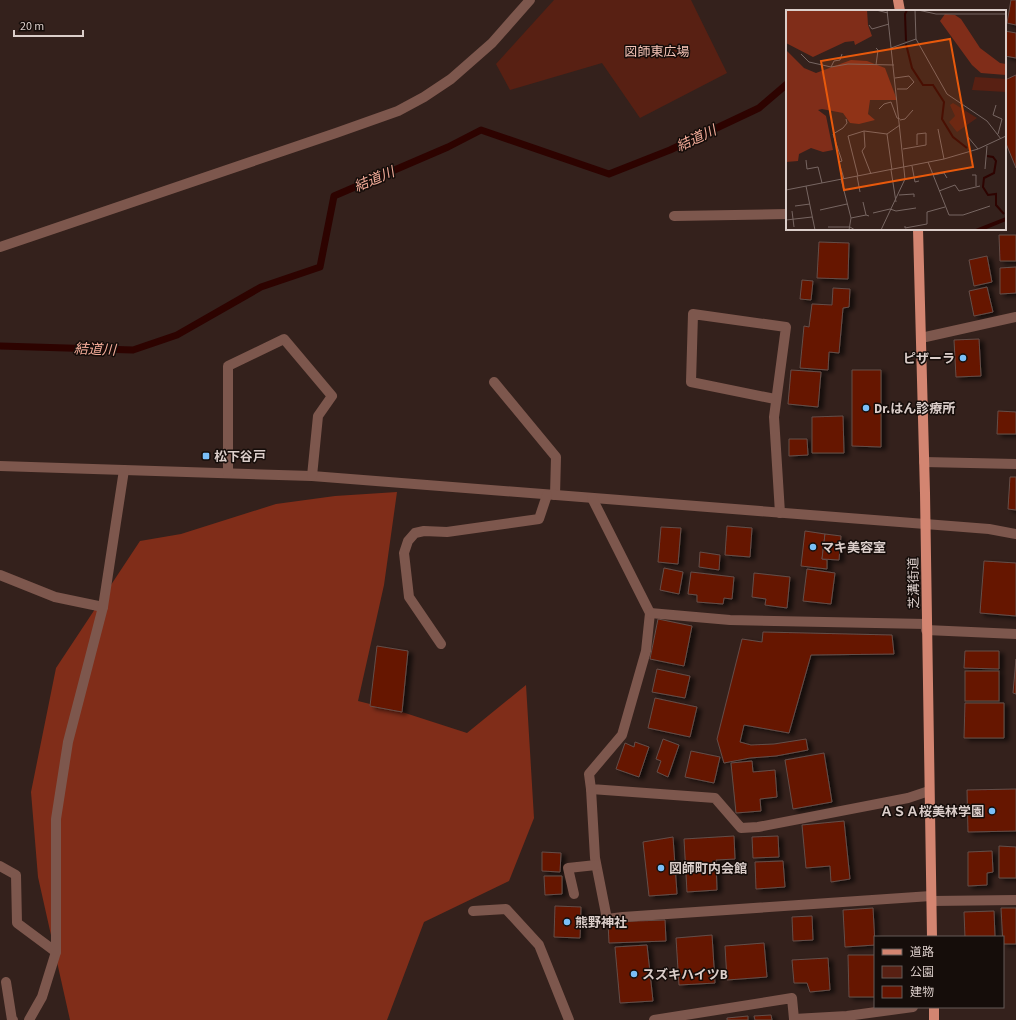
<svg xmlns="http://www.w3.org/2000/svg" width="1016" height="1020" font-family="'Source Sans 3','Noto Sans JP',sans-serif">
  <style>
    .green { fill: #582013 }
    .forest { fill: #802d19 }
    .lines { fill: none; stroke-linecap: round; stroke-linejoin: round }
    .stream { stroke: #2d0300; stroke-width: 7 }
    .building { fill: #661400; stroke: #644e48; filter: url(#shadow) }
    .minor { stroke: #7d574d; stroke-width: 10 }
    .major { stroke: #d38571; stroke-width: 10 }
    .poi-dot { fill: #7abff8; stroke: #150d0a; stroke-width: 1.5 }
    .labels { text-anchor: middle; stroke-width: 3; stroke-linejoin: round; paint-order: stroke }
    .park-label { font-size: 13px; fill: #f5c4b7; stroke: #150d0a }
    .poi-label { font-size: 13px; font-weight: bold; fill: #dbceca; stroke: #150d0a; text-anchor: start }
    .street-label { font-size: 13px; fill: #dbceca; stroke: #150d0a }
    .water-label { font-size: 14px; font-style: italic; fill: #f4ac99; stroke: #150d0a }
    .inset-river { fill: none; stroke: #2d0300; stroke-width: 2 }
    .inset-road { fill: none; stroke: #776662; stroke-width: 1 }
    .view { fill: #e8590c; fill-opacity: 0.15; stroke: #e8590c; stroke-width: 2 }
    .inset-edge { fill: none; stroke: #dbceca; stroke-width: 2 }
  </style>
  <defs>
    <filter id="shadow"><feDropShadow dx="4.5" dy="2.5" stdDeviation="2" flood-color="#0009"/></filter>
  </defs>
  <rect width="100%" height="100%" fill="#34211c"/>
  <polygon class="green" points="554,0 691,0 727,73 640,118 602,63 510,90 496,64"/>
  <polygon class="forest" points="397,492 384,585 358,701 402,712 467,733 526,685 534,818 509,881 424,922 387,1020 70,1020 38,877 31,792 56,668 140,541 181,534 276,504 335,496"/>
  <g class="lines">
    <polyline class="stream" points="0,346 133,350 177,335 261,287 320,267 334,196 448,147 481,130 609,174 670,150 759,108 787,84"/>
  </g>
  <g class="building">
    <polygon points="1011,0 1016,0 1016,25 1007,23"/>
    <polygon points="1005,31 1016,33 1016,58 1005,56"/>
    <polygon points="1016,75 1016,168 1005,141 1005,80"/>
    <polygon points="999,235 1016,235 1016,261 1000,261"/>
    <polygon points="819,242 849,243 848,279 817,278"/>
    <polygon points="987,256 992,282 974,286 969,260"/>
    <polygon points="1016,267 1016,293 1000,294 1000,268"/>
    <polygon points="802,280 813,281 811,300 800,299"/>
    <polygon points="987,287 993,312 974,316 969,291"/>
    <polygon points="833,288 850,289 849,307 843,308 839,353 829,352 828,370 800,368 804,326 809,327 812,304 832,305"/>
    <polygon points="979,339 981,376 956,377 954,340"/>
    <polygon points="791,370 821,372 818,407 788,404"/>
    <polygon points="852,370 881,370 881,447 852,446"/>
    <polygon points="998,411 1016,412 1016,434 997,434"/>
    <polygon points="843,416 844,453 812,453 812,417"/>
    <polygon points="789,439 807,439 808,455 789,456"/>
    <polygon points="1010,477 1016,477 1016,510 1008,509"/>
    <polygon points="727,526 752,528 750,557 725,555"/>
    <polygon points="661,527 681,528 678,564 658,562"/>
    <polygon points="805,531 825,534 822,559 827,560 827,569 801,566"/>
    <polygon points="825,534 841,536 839,560 822,559"/>
    <polygon points="700,552 720,555 719,570 699,567"/>
    <polygon points="984,561 1016,563 1016,616 980,613"/>
    <polygon points="664,568 683,572 679,594 660,590"/>
    <polygon points="807,569 835,573 831,604 803,601"/>
    <polygon points="691,572 734,577 732,599 724,598 723,604 697,602 697,595 688,594"/>
    <polygon points="754,573 790,577 787,608 765,605 766,599 752,597"/>
    <polygon points="658,619 692,626 684,666 650,659"/>
    <polygon points="763,632 892,635 894,654 811,655 789,733 744,725 740,742 751,745 774,744 806,739 808,750 776,756 750,758 724,763 717,739 742,639 762,642"/>
    <polygon points="377,646 408,651 402,712 370,706"/>
    <polygon points="965,651 999,651 999,669 964,668"/>
    <polygon points="1016,659 1016,694 1013,693"/>
    <polygon points="657,669 690,676 685,698 652,692"/>
    <rect x="965" y="671" width="34" height="30"/>
    <polygon points="655,698 697,707 690,737 648,728"/>
    <polygon points="965,703 1004,703 1004,738 964,738"/>
    <polygon points="663,739 679,745 668,777 657,772 661,761 656,759"/>
    <polygon points="635,742 649,747 639,777 616,769 625,743 634,747"/>
    <polygon points="691,751 720,757 714,783 685,777"/>
    <polygon points="824,753 832,802 793,809 785,760"/>
    <polygon points="752,761 753,772 775,770 777,797 760,799 761,811 736,813 731,763"/>
    <polygon points="1016,789 1016,831 968,832 967,790"/>
    <polygon points="844,821 850,879 831,882 830,866 806,868 802,825"/>
    <polygon points="734,836 735,859 716,860 717,890 687,892 684,839"/>
    <polygon points="778,836 779,857 753,858 752,837"/>
    <polygon points="673,837 677,894 649,896 643,842"/>
    <polygon points="999,846 1016,847 1016,878 999,878"/>
    <polygon points="992,851 993,872 987,873 987,885 968,886 968,852"/>
    <polygon points="542,852 561,853 560,872 542,871"/>
    <polygon points="783,861 785,887 756,889 755,862"/>
    <polygon points="544,876 562,876 562,894 545,895"/>
    <polygon points="555,906 581,907 580,938 554,937"/>
    <polygon points="873,908 875,945 845,947 843,910"/>
    <polygon points="1001,908 1016,908 1016,944 1003,944"/>
    <polygon points="994,911 995,937 965,937 964,912"/>
    <polygon points="812,916 813,940 793,941 792,917"/>
    <polygon points="665,920 666,941 609,943 608,922"/>
    <polygon points="712,935 715,983 679,985 676,938"/>
    <polygon points="764,943 767,977 727,980 725,946"/>
    <polygon points="647,945 653,1001 620,1003 615,947"/>
    <polygon points="848,955 875,955 875,997 849,997"/>
    <polygon points="828,958 830,990 810,992 807,983 794,983 792,960"/>
    <polygon points="771,1015 772,1020 755,1020 754,1016"/>
    <polygon points="748,1016 748,1020 727,1020 727,1018"/>
  </g>
  <g class="lines">
    <g class="minor">
      <polyline points="674,216 787,214"/>
      <polyline points="0,247 336,133 398,111 424,97 451,79 492,43 530,0"/>
      <polyline points="921,338 1016,317"/>
      <polyline points="494,382 556,457 555,495"/>
      <polyline points="775,399 691,382 693,314 786,327 774,417 780,513"/>
      <polyline points="924,462 1016,464"/>
      <polyline points="0,466 312,476 989,529 1016,534"/>
      <polyline points="228,473 228,366 284,339 332,396 318,416 312,476"/>
      <polyline points="592,498 650,613 646,651 622,735 589,774 591,789 715,798 741,828 758,827 908,798 929,791"/>
      <polyline points="0,575 55,597 103,607"/>
      <polyline points="650,613 730,620 926,624"/>
      <polyline points="926,630 1016,634"/>
      <polyline points="441,644 409,597 404,553 408,541 415,533 424,531 447,532 539,519 547,495"/>
      <polyline points="591,789 595,858 607,919 623,917 931,896"/>
      <polyline points="0,866 16,875 17,923 56,952"/>
      <polyline points="574,894 568,868 596,865"/>
      <polyline points="932,901 1016,900"/>
      <polyline points="473,911 506,909 539,945 569,1020"/>
      <polyline points="6,982 12,1020 13,1020"/>
      <polyline points="29,1020 42,997 56,952 56,819 68,742 103,607 124,470"/>
      <polyline points="654,1020 792,998 794,1019 847,1016 913,1007"/>
    </g>
    <g class="major">
      <polyline points="898,0 900,11"/>
      <polyline points="918,229 925,493 932,937"/>
      <polyline points="934,1007 934,1020"/>
    </g>
  </g>
  <g class="poi-dot">
    <circle cx="963" cy="358" r="4"/>
    <circle cx="866" cy="408" r="4"/>
    <rect x="202" y="452" width="8" height="8" rx="2"/>
    <circle cx="813" cy="547" r="4"/>
    <circle cx="992" cy="811" r="4"/>
    <circle cx="661" cy="868" r="4"/>
    <circle cx="567" cy="922" r="4"/>
    <circle cx="634" cy="974" r="4"/>
  </g>
  <g class="labels">
    <g class="park-label">
      <text x="657" y="56">図師東広場</text>
    </g>
    <g class="poi-label">
      <text x="955" y="363" text-anchor="end">ピザーラ</text>
      <text x="874" y="413">Dr.はん診療所</text>
      <text x="214" y="461">松下谷戸</text>
      <text x="821" y="552">マキ美容室</text>
      <text x="984" y="816" text-anchor="end">ＡＳＡ桜美林学園</text>
      <text x="669" y="873">図師町内会館</text>
      <text x="575" y="927">熊野神社</text>
      <text x="642" y="979">スズキハイツB</text>
    </g>
    <g class="street-label">
      <text transform="translate(913 583) rotate(-91)" y="5">芝溝街道</text>
    </g>
    <g class="water-label">
      <text transform="translate(696 138) rotate(-25)" y="5">結道川</text>
      <text transform="translate(374 179) rotate(-23)" y="5">結道川</text>
      <text transform="translate(95 349) rotate(2)" y="5">結道川</text>
    </g>
  </g>
  <g transform="translate(786 10)">
    <rect width="220" height="220" fill="#34211c"/>
    <path d="M189,67l31,2v13l-34,-2zM167,93l24,15 -20,14 -8,-10 6,-6 -5,-11z" fill="#582013"/>
    <path d="M0,0h81l1,15 4,11 -17,9 -1,-4 -9,1 -32,15 -27,-14zM159,4l10,1 6,4 19,29 20,15 6,1v11l-25,-2 -9,-8 -32,-44zM0,40l18,18 12,5 35,-13 16,1 18,7 12,32h-27l-2,14 7,6 -16,4 -9,-1 -7,-10 -21,-4 -4,1 8,6 7,34 -10,2 -12,-4 -12,6 -1,7 -12,1z" fill="#802d19"/>
    <path d="M220,207v4l-22,9h-11z" fill="#2d0300"/>
    <path class="inset-river" d="M120,31l-1,-27 2,-4M120,34l6,24 11,17h10l11,17 -2,17 11,18 14,11M201,146l6,1 3,4 -2,12 -10,5 -1,9 5,8 8,-1v11l8,9"/>
    <path class="inset-road" d="M90,0l12,3M129,0l1,29M132,0l18,4h70M83,15l3,4 17,-5M90,38l2,2 -2,15M105,38l25,-9 31,55 40,27 14,18M15,44l8,8 22,5 17,-3 46,1M45,57l3,-6 6,-1 2,-6M109,68l14,-2 5,6 -7,7h-10M210,95l-3,10 9,4 -4,15M93,99l5,-5 7,-2 6,16 3,1M114,110l5,-1 8,-9M152,119l6,30M101,124l5,36M182,127l10,12M117,139l23,-4v-12l-9,1v11M20,150l1,9 11,-2 4,16M142,152l21,53h14l27,-9M126,156l3,16 4,-1M199,159l2,-23M105,160l5,32M85,164l-9,-23 3,-4 -1,-16 23,3 13,-9M147,165l11,-2 3,5M186,165h4v11M71,166l3,16M72,166l-10,-40 16,-5M55,169l10,39 -2,12M58,169l-5,-17 3,-1 -9,-27 10,-6 4,-5 -1,-4M20,176l9,44M0,180l158,-31 34,-10 28,-13M153,181l16,-6 4,6 21,-5M113,185l15,-1v3M77,192l3,13 3,1M9,196l15,-2M34,200l27,-6M6,201l2,16M87,203l17,-4 6,2 20,-3M65,208l15,-3M0,210l26,-3M119,216v2l22,-4v-12l18,-5M42,217h22l5,3M95,220l24,-51 -18,-169"/>
    <path class="view" d="M164,29l23,128 -129,23 -23,-129z"/>
    <rect width="220" height="220" class="inset-edge"/>
  </g>
  <rect x="874" y="936" width="130" height="72" fill="#150d0a" stroke="#645a57"/>
  <rect x="882" y="949" width="20" height="6" fill="#d38571" stroke="#645a57"/>
  <text x="910" y="956" font-size="12" fill="#dbceca">道路</text>
  <rect x="882" y="966" width="20" height="12" fill="#582013" stroke="#645a57"/>
  <text x="910" y="976" font-size="12" fill="#dbceca">公園</text>
  <rect x="882" y="986" width="20" height="12" fill="#661400" stroke="#645a57"/>
  <text x="910" y="996" font-size="12" fill="#dbceca">建物</text>
  <path d="M14 30v6h69v-6" fill="none" stroke="#dbceca" stroke-width="2"/>
  <text x="20" y="30" font-size="12" fill="#dbceca" stroke="#150d0a" stroke-width="3" paint-order="stroke">20 m</text>
</svg>
